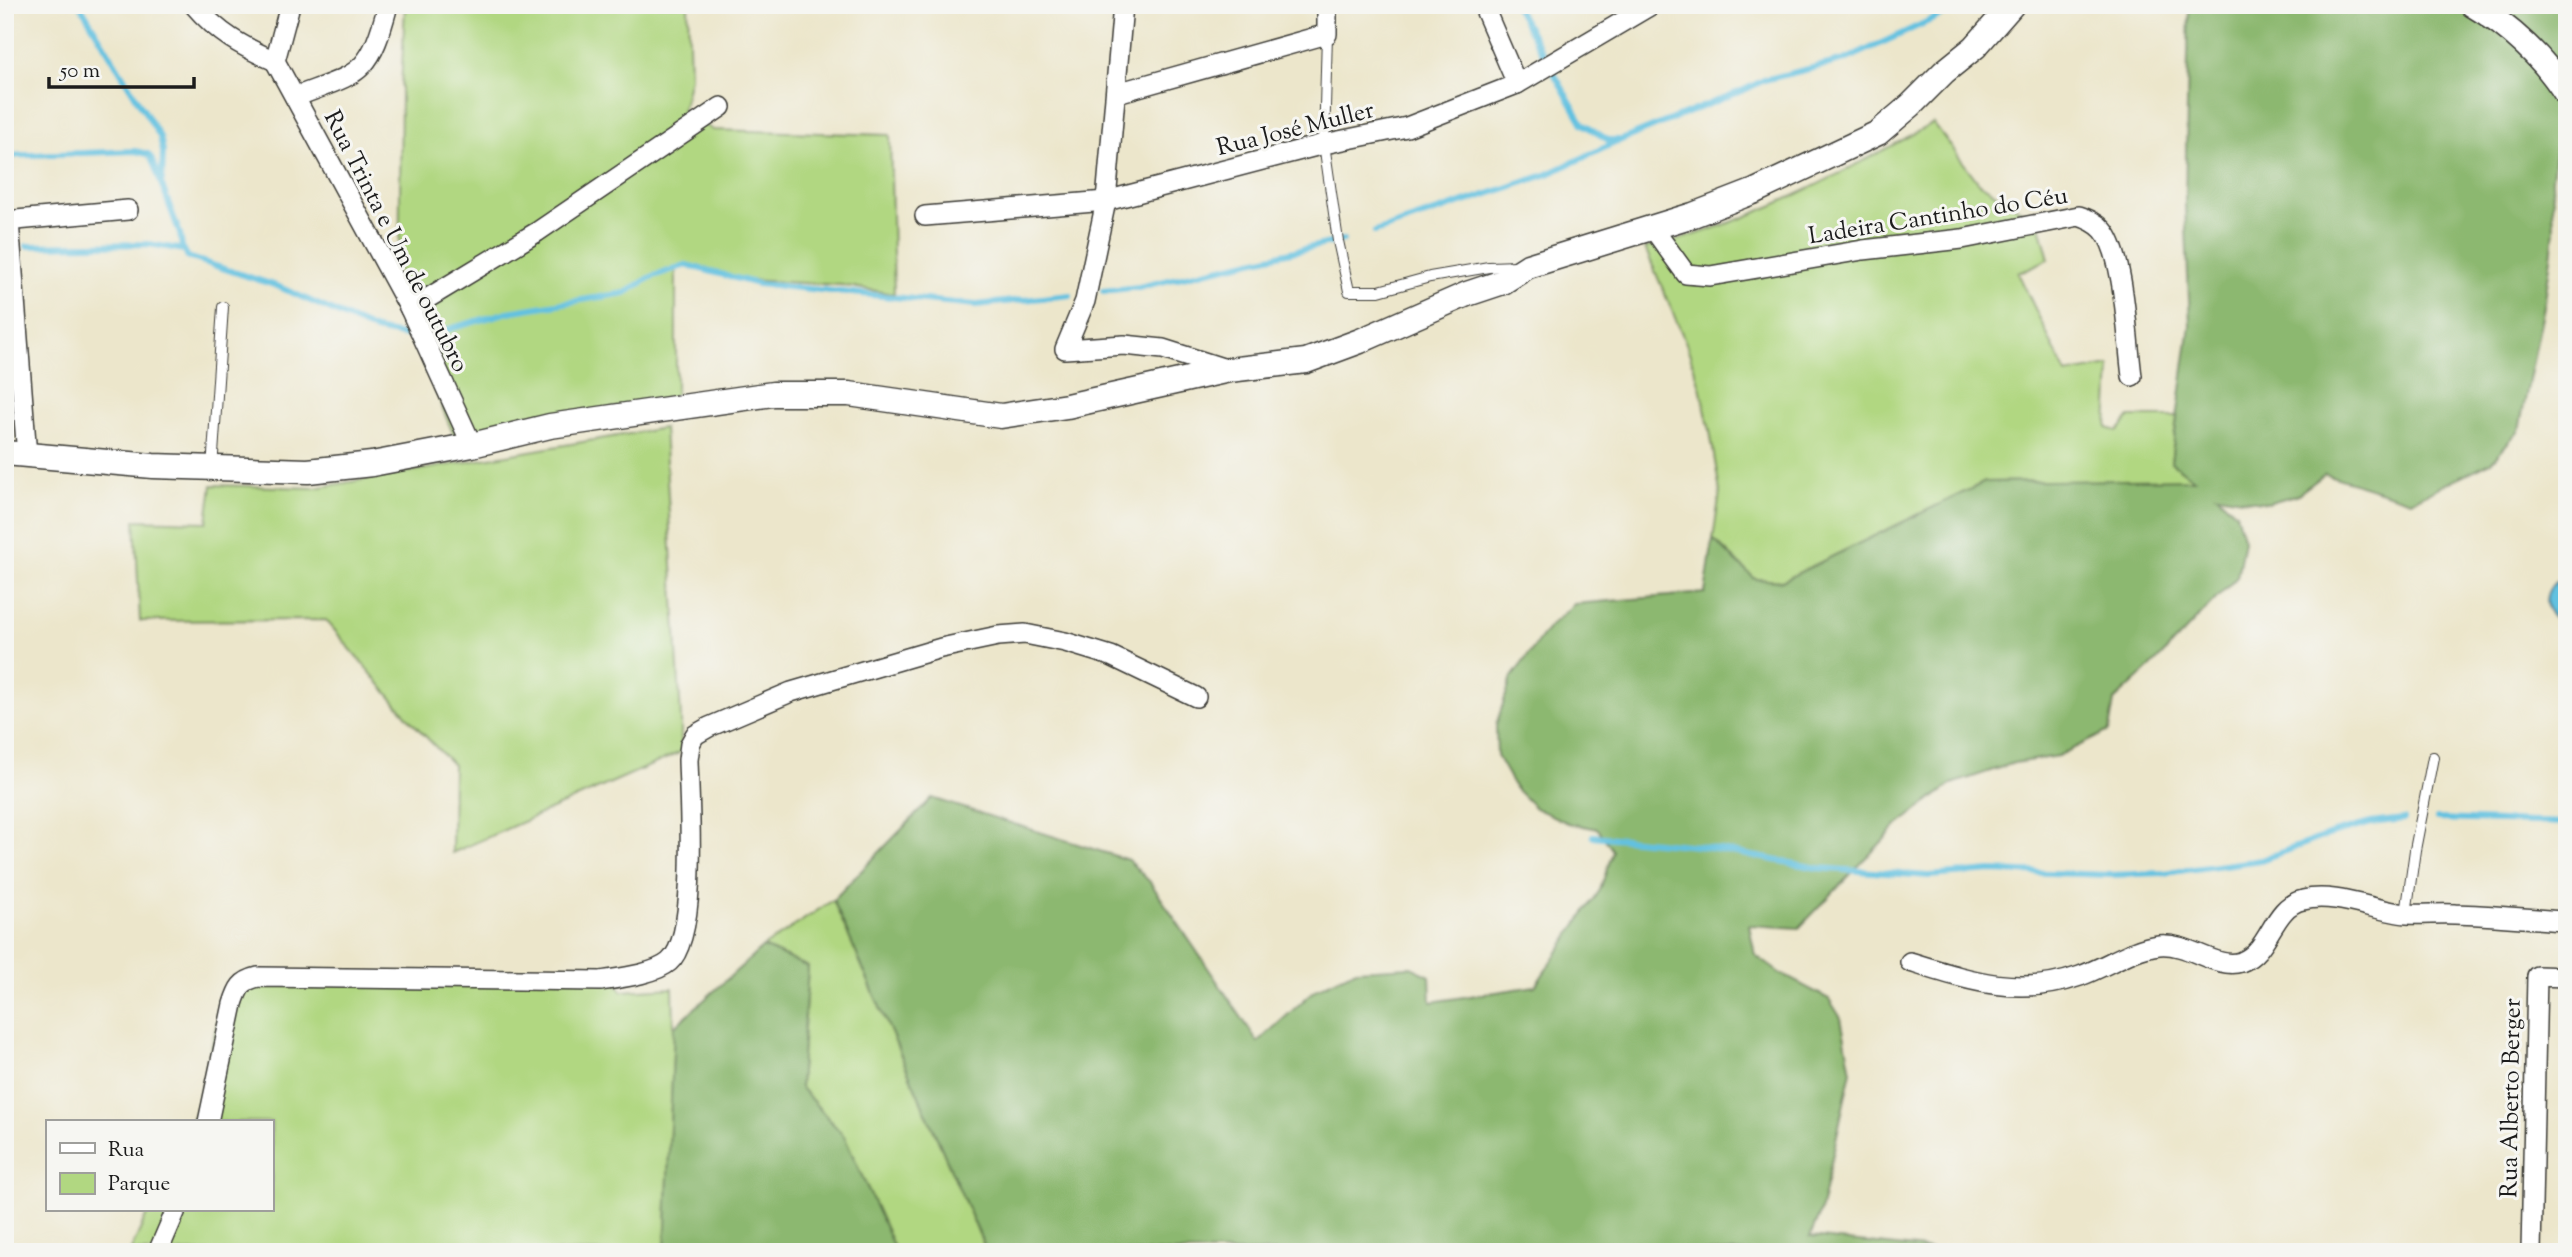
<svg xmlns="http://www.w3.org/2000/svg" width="2572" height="1257" font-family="'Sorts Mill Goudy',serif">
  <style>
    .green { fill: #b1d781; stroke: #667a4e; stroke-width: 2 }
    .forest { fill: #8cb86f; stroke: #546a46; stroke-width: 2 }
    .water { fill: #62c1e0; stroke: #3f6e7e; stroke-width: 2 }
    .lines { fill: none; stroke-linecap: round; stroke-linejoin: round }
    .stream { stroke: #62c1e0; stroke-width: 6 }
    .service-casing { stroke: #3b3a36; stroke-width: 12 }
    .minor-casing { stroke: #3b3a36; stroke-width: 22 }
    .tertiary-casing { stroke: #3b3a36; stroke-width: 27 }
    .service { stroke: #fff; stroke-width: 10 }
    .minor { stroke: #fff; stroke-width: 19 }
    .tertiary { stroke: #fff; stroke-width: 24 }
    .labels { text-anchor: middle; stroke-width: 6; stroke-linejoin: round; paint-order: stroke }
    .street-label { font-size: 24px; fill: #1c1c1c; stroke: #f6f6f2 }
  </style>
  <rect width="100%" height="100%" fill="#f6f6f2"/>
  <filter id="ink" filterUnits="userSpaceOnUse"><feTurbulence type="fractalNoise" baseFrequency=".0143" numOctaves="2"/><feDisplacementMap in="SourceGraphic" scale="14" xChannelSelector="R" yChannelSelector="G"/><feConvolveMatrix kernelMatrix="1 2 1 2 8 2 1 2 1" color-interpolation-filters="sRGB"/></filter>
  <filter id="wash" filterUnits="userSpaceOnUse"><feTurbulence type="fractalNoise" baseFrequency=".00686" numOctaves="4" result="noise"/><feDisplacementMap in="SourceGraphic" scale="28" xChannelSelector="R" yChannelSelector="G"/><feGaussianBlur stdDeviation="1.57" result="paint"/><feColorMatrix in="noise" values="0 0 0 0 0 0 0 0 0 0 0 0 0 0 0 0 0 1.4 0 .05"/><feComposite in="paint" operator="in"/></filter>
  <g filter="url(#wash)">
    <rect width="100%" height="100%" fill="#ece6cb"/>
    <g class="green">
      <polygon points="405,5 688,5 690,78 682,111 713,130 890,135 894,294 841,285 746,280 698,266 676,268 676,397 454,436 399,303 401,89"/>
      <path d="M1933,123l46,60 60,39 10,37 -31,14 48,101 44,-8 -3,62 11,3 12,-14h47l-6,45 24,18 -210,2 -203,99 -27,-2 -42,-40 7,-47 -10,-61 -10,-45 -14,-43 -41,-95c102,-22 198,-75 288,-125z"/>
      <polygon points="664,428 681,718 681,752 452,853 453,765 411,721 326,620 140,621 135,520 207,522 212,485 315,488"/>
      <polygon points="833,900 987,1252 896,1252 844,1136 800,1087 808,967 763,947"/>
      <polygon points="610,970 622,991 673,988 674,1027 665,1252 130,1252 149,1210 271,1210 271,1122 190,1122 195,1113 223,999 235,978 247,974 594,975"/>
    </g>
    <g class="forest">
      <polygon points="2189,5 2567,5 2567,90 2558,98 2558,128 2552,179 2554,230 2551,258 2544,306 2519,430 2491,462 2411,501 2325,474 2298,494 2268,503 2217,495 2236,513 2244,540 2237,577 2151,667 2114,701 2109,731 2058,756 2014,763 1952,784 1898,825 1799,928 1749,925 1755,955 1781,974 1829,999 1841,1018 1851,1071 1820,1213 1810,1237 1953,1252 987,1252 833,900 932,798 1128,860 1150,882 1258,1042 1316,989 1356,970 1411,967 1430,976 1431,1002 1535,986 1600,890 1613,851 1598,829 1568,823 1535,808 1515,788 1497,756 1496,725 1512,677 1549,627 1574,604 1705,593 1713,539 1755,579 1782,581 1985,482 2194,479 2171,462 2190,325 2185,203"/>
      <polygon points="763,947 808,967 800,1087 844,1136 896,1252 665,1252 674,1027"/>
    </g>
    <path class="water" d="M2567,576v49c-28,-7 -27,-41 0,-49z"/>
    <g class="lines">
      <g class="stream">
        <polyline points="80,5 160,137 163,151 162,180"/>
        <polyline points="1515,5 1583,124 1608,140 1618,140"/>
        <polyline points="5,156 135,151 148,154 152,159 180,234 182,247 188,257 277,286 375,330 407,336"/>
        <polyline points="1375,232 1548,174 1621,140 1746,89 1764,80 1845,60 1946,13 1953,5"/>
        <polyline points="27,246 149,244 184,250"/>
        <polyline points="1103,291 1139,287 1343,240"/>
        <polyline points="439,332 508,312 625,293 651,277 686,265 758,284 976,305 1070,295"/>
        <polyline points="2437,819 2567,823"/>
        <polyline points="1593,836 1698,846 1818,868 1929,876 1991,871 2110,875 2164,873 2261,860 2331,834 2371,823 2404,819"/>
      </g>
    </g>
  </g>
  <g filter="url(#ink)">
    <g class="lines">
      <defs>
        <g id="service">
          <polyline points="1327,34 1324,144 1338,241 1349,291 1379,291 1430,277 1489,267 1517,266"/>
          <polyline points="212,469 223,307"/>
          <polyline points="2406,914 2415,850 2433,757"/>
        </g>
        <g id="minor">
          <path d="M194,5c25,29 47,41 81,56"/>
          <polyline points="1123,5 1106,201 1085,301 1065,349 1124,345 1163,349 1229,370"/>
          <polyline points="1483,5 1517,84"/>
          <polyline points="275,61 410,309 472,445"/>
          <polyline points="275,61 290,5"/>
          <polyline points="1117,93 1327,34 1327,5"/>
          <path d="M295,97c65,-25 74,-20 93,-92"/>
          <polyline points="925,216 1106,201 1324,144 1407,127 1517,84 1651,5"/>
          <polyline points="5,221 128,210"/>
          <polyline points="9,221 27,456"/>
          <path d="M1652,227l34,47 24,2 153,-26 99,-11 117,-23c9,3 17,6 24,14 22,25 24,111 29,146"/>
          <polyline points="410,309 537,232 721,107"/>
          <path d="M1910,962c58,18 109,36 170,14 26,-9 52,-28 79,-31 30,-3 57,25 82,17 29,-10 31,-56 62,-62 33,-8 71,11 104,14 16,1 32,-1 48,0 37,1 75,5 112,7"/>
          <path d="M208,1122l25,-118c5,-16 8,-23 25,-27l343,4c19,-3 54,-7 68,-19 30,-25 20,-161 19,-202l2,-16 5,-9 14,-8 82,-35 150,-44 57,-12 27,-2 40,8 46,14 85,41"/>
          <polyline points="158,1252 176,1210"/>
          <polyline points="2531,1252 2537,976 2567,977"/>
        </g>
        <g id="tertiary">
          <path d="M2473,5c36,21 72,54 94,90"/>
          <polyline points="5,453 153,466 308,471 372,464 472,445 550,426 773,394 849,394 1001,416 1067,406 1229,370 1306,361 1360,341 1467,294 1503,282 1528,266 1693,215 1755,191 1878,133 1911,105 1944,72 1975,47 2012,5"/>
        </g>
      </defs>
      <use href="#service" class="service-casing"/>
      <use href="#minor" class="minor-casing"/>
      <use href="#tertiary" class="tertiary-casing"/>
      <use href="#service" class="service"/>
      <use href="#minor" class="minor"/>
      <use href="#tertiary" class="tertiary"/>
    </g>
  </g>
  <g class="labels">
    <g class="street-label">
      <text transform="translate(1295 128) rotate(-14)" y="8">Rua José Muller</text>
      <text transform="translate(1938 215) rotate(-9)" y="8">Ladeira Cantinho do Céu</text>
      <text transform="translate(397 241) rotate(63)" y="8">Rua Trinta e Um de outubro</text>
      <text transform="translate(2510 1098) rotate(-89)" y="8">Rua Alberto Berger</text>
    </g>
  </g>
  <rect width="2572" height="1257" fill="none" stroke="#f6f6f2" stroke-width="28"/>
  <rect x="46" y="1120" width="228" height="91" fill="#f6f6f2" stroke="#9f9f9c" stroke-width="2"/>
  <rect x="60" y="1143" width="35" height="10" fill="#ffffff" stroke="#9f9f9c" stroke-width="2"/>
  <text x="108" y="1156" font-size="21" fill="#1c1c1c">Rua</text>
  <rect x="60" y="1173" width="35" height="21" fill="#b1d781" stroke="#9f9f9c" stroke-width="2"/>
  <text x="108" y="1190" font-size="21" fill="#1c1c1c">Parque</text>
  <path d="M49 77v10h145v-10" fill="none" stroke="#1c1c1c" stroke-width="3.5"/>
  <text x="60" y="77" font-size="21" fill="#1c1c1c" stroke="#f6f6f2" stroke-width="5" paint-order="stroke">50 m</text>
</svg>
